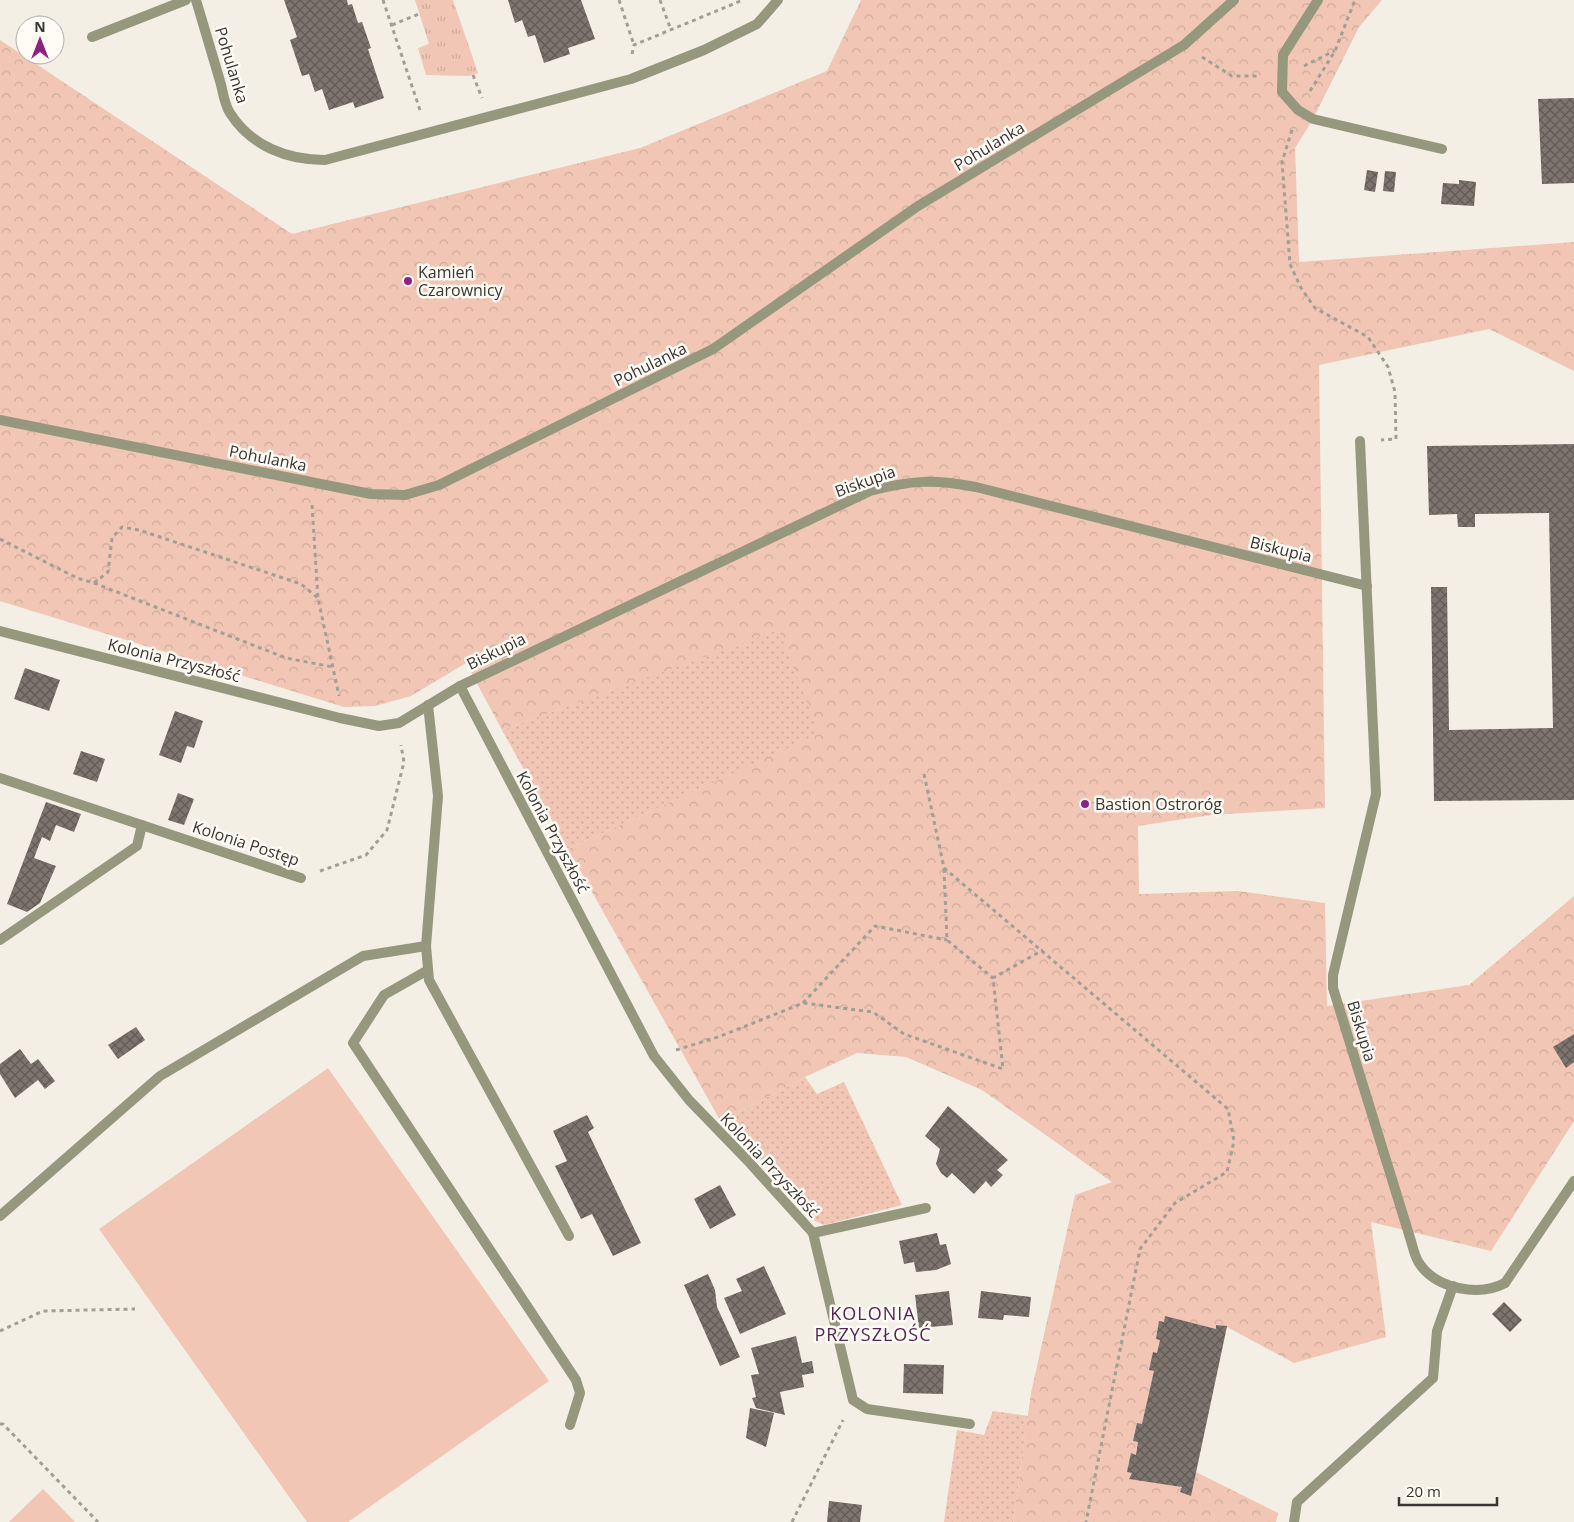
<svg xmlns="http://www.w3.org/2000/svg" width="1574" height="1522" font-family="'Open Sans',sans-serif">
  <style>
    .grass { fill: url(#grass-dots) }
    .forest { fill: url(#forest-crowns) }
    .park { fill: url(#park-tufts) }
    .pitch { fill: #f1c6b4 }
    .building { fill: url(#building-cross-hatch) }
    .lines { fill: none; stroke-linecap: round; stroke-linejoin: round }
    .path { stroke: #a29f97; stroke-width: 3; stroke-dasharray: 4 4; stroke-linecap: butt }
    .lane { stroke: #96987e; stroke-width: 10 }
    .street { stroke: #96987e; stroke-width: 10 }
    .poi-dot { fill: #902182; stroke: #fffcf6; stroke-width: 2 }
    .labels { text-anchor: middle; stroke-width: 5; stroke-linejoin: round; paint-order: stroke }
    .street-label { font-size: 16px; fill: #383632; stroke: #fffcf6 }
    .poi-label { font-size: 16px; fill: #383632; stroke: #fffcf6; text-anchor: start }
    .neighbourhood-label { font-size: 18px; letter-spacing: 1px; fill: #592451; stroke: #fffcf6 }
  </style>
  <defs>
    <pattern id="grass-dots" width="8" height="8" patternUnits="userSpaceOnUse" patternTransform="scale(1.25)"><rect width="8" height="8" fill="#f1c6b4"/><path d="M2 2h.1M6 6h.1" fill="none" stroke="#cfab9b" stroke-width="1.8" stroke-linecap="round"/></pattern>
    <pattern id="forest-crowns" width="20" height="18" patternUnits="userSpaceOnUse" patternTransform="scale(1.25)"><rect width="20" height="18" fill="#f1c6b4"/><path d="M2 6a3 3 0 1 1 6 0M12 15a3 3 0 1 1 6 0" fill="none" stroke="#cfab9b"/></pattern>
    <pattern id="park-tufts" width="24" height="20" patternUnits="userSpaceOnUse" patternTransform="scale(1.25)"><rect width="24" height="20" fill="#f1c6b4"/><path d="M3 7l-1-3M5 7V3M7 7l1-3M15 17l-1-3M17 17v-4M19 17l1-3" fill="none" stroke="#cfab9b"/></pattern>
    <pattern id="building-cross-hatch" width="8" height="8" patternUnits="userSpaceOnUse" patternTransform="scale(1.25)"><rect width="8" height="8" fill="#7c746d"/><path d="M0 0l8 8M0 8l8-8" fill="none" stroke="#615b56"/></pattern>
  </defs>
  <rect width="100%" height="100%" fill="#f3efe4"/>
  <g class="grass">
    <polygon points="779,629 820,734 568,849 502,730"/>
    <polygon points="805,1077 817,1094 844,1082 902,1205 824,1225 811,1219 742,1136 721,1122"/>
    <polygon points="993,1411 1028,1416 1013,1522 944,1522 957,1430 984,1435"/>
  </g>
  <polygon class="forest" points="861,0 1382,0 1359,27 1313,119 1295,148 1299,262 1574,242 1574,371 1489,329 1319,365 1325,808 1211,815 1138,826 1139,894 1238,891 1325,903 1327,1006 1469,985 1574,896 1574,1121 1491,1251 1371,1222 1386,1337 1294,1363 1227,1327 1196,1472 1278,1513 1276,1522 1013,1522 1031,1393 1075,1195 1112,1182 982,1090 906,1057 857,1053 805,1077 721,1122 568,849 819,734 779,630 502,730 466,663 411,696 375,706 344,707 0,601 0,40 292,234 640,148 827,71"/>
  <polygon class="park" points="415,0 453,0 478,73 469,76 426,75 418,48 429,44"/>
  <g class="pitch">
    <polygon points="328,1068 549,1381 348,1522 307,1522 99,1229"/>
    <polygon points="43,1489 75,1522 9,1522"/>
  </g>
  <g class="building">
    <polygon points="284,0 347,0 348,5 352,4 358,23 362,22 371,48 368,49 384,98 355,108 353,102 329,110 322,89 315,92 309,74 302,76 290,40 297,37"/>
    <polygon points="508,0 581,0 595,39 568,48 570,54 544,63 535,35 528,37 522,20 515,23"/>
    <polygon points="1574,98 1574,183 1542,184 1538,99"/>
    <polygon points="1367,170 1378,172 1375,192 1364,190"/>
    <polygon points="1385,171 1396,172 1394,192 1383,191"/>
    <polygon points="1459,180 1476,182 1474,206 1441,204 1443,183 1459,184"/>
    <polygon points="1574,444 1574,800 1434,801 1431,587 1447,587 1449,730 1553,728 1549,513 1475,514 1475,527 1458,527 1457,514 1429,515 1427,446"/>
    <polygon points="25,668 60,680 49,711 14,699"/>
    <polygon points="175,711 203,721 194,748 187,746 181,763 159,755"/>
    <polygon points="81,751 105,759 97,782 73,774"/>
    <polygon points="178,793 194,799 184,825 168,820"/>
    <polygon points="46,802 81,814 74,832 56,825 50,841 42,837 34,858 56,866 40,903 27,912 7,904"/>
    <polygon points="136,1027 145,1040 118,1059 108,1045"/>
    <polygon points="1574,1034 1574,1062 1566,1068 1553,1047"/>
    <polygon points="20,1049 31,1064 38,1059 55,1081 45,1089 38,1080 15,1098 0,1074 0,1064"/>
    <polygon points="948,1106 1008,1160 997,1170 1003,1175 991,1187 986,1181 974,1194 952,1173 947,1178 941,1173 936,1164 940,1149 925,1136"/>
    <polygon points="587,1115 594,1128 588,1132 641,1243 613,1256 592,1214 581,1219 555,1166 567,1161 553,1131"/>
    <polygon points="720,1185 736,1215 710,1229 694,1199"/>
    <polygon points="937,1233 940,1245 946,1244 951,1264 936,1270 916,1272 914,1262 904,1264 899,1241"/>
    <polygon points="764,1266 786,1314 740,1334 724,1298 742,1291 736,1279"/>
    <polygon points="708,1274 715,1290 717,1307 740,1357 720,1366 684,1285"/>
    <polygon points="949,1291 953,1325 919,1328 915,1295"/>
    <polygon points="981,1291 1031,1297 1029,1317 1004,1315 1003,1320 978,1318"/>
    <polygon points="1504,1302 1522,1320 1510,1332 1492,1314"/>
    <polygon points="1165,1316 1216,1329 1216,1325 1227,1326 1191,1496 1180,1492 1182,1487 1129,1479 1132,1473 1127,1472 1131,1453 1136,1455 1138,1442 1133,1441 1137,1423 1142,1424 1154,1371 1149,1370 1153,1352 1157,1353 1160,1340 1156,1339 1159,1321 1164,1322"/>
    <polygon points="796,1336 802,1363 812,1361 814,1373 802,1375 804,1387 780,1392 785,1415 756,1408 752,1398 756,1397 751,1375 759,1374 751,1348"/>
    <polygon points="904,1364 944,1365 943,1394 903,1393"/>
    <polygon points="750,1408 774,1413 766,1447 746,1438"/>
    <polygon points="829,1501 862,1505 860,1522 827,1522"/>
  </g>
  <g class="lines">
    <g class="path">
      <polyline points="383,0 421,113"/>
      <polyline points="619,0 634,45"/>
      <polyline points="660,0 671,30"/>
      <polyline points="392,25 419,14"/>
      <polyline points="632,54 634,45 743,0"/>
      <polyline points="1202,57 1232,76 1260,76"/>
      <polyline points="1304,66 1334,51"/>
      <polyline points="473,75 482,98"/>
      <polyline points="1310,91 1335,51 1355,0"/>
      <polyline points="1292,130 1282,162 1290,264 1301,288 1315,308 1368,337 1388,367 1395,392 1396,439 1381,440"/>
      <polyline points="312,505 318,598 339,696"/>
      <polyline points="0,539 77,578 94,583 108,572 112,538 122,527 139,530 301,584 318,598"/>
      <polyline points="94,583 286,658 333,667"/>
      <polyline points="924,774 944,868 1228,1109 1234,1141 1227,1172 1175,1203 1140,1249 1086,1522"/>
      <polyline points="944,869 947,940 993,978"/>
      <polyline points="320,871 366,855 387,830 404,762 401,745"/>
      <polyline points="803,1003 875,926 947,940"/>
      <polyline points="676,1050 721,1036 803,1003 873,1012 904,1034 1003,1069 993,978 1043,950"/>
      <polyline points="0,1331 43,1311 135,1309"/>
      <polyline points="0,1424 3,1424 98,1522"/>
      <polyline points="792,1522 843,1420"/>
    </g>
    <g class="lane">
      <polyline points="1318,0 1283,55 1282,92 1298,110 1313,119 1442,149"/>
      <polyline points="92,37 186,0"/>
      <path d="M1360,441l16,353 -43,181v13l78,253c2,7 4,16 8,22 17,26 60,34 86,20"/>
      <path d="M460,686l410,-195c42,-11 63,-12 106,-4l391,99"/>
      <polyline points="426,946 429,980 569,1236"/>
      <polyline points="428,970 384,995 353,1043 576,1380 580,1393 570,1425"/>
      <polyline points="0,1216 160,1076 363,956 426,946 438,796 428,705"/>
      <polyline points="813,1233 926,1208"/>
      <polyline points="1294,1522 1297,1502 1433,1378 1437,1331 1453,1286"/>
    </g>
    <g class="street">
      <path d="M196,0c8,27 16,54 24,81 3,10 4,23 10,32 21,33 57,47 95,47l306,-81 73,-29 53,-26 21,-24"/>
      <polyline points="0,420 371,494 405,495 439,485 713,349 918,206 1184,45 1234,0"/>
      <polyline points="0,631 340,718 379,726 399,723 460,686 654,1056 689,1100 748,1161 813,1233 853,1400 867,1409 970,1424"/>
      <polyline points="0,778 301,878"/>
      <polyline points="0,940 137,846 142,825"/>
      <polyline points="1505,1283 1574,1181"/>
    </g>
  </g>
  <g class="poi-dot">
    <circle cx="408" cy="281" r="5"/>
    <circle cx="1085" cy="804" r="5"/>
  </g>
  <g class="labels">
    <g class="street-label">
      <text transform="translate(232 65) rotate(73)" y="6">Pohulanka</text>
      <text transform="translate(989 146) rotate(-31)" y="6">Pohulanka</text>
      <text transform="translate(650 364) rotate(-26)" y="6">Pohulanka</text>
      <text transform="translate(268 458) rotate(11)" y="6">Pohulanka</text>
      <text transform="translate(865 481) rotate(-20)" y="6">Biskupia</text>
      <text transform="translate(1281 549) rotate(14)" y="6">Biskupia</text>
      <text transform="translate(496 651) rotate(-26)" y="6">Biskupia</text>
      <text transform="translate(174 660) rotate(14)" y="6">Kolonia Przyszłość</text>
      <text transform="translate(553 832) rotate(62)" y="6">Kolonia Przyszłość</text>
      <text transform="translate(246 843) rotate(18)" y="6">Kolonia Postęp</text>
      <text transform="translate(1362 1031) rotate(73)" y="6">Biskupia</text>
      <text transform="translate(770 1165) rotate(47)" y="6">Kolonia Przyszłość</text>
    </g>
    <g class="poi-label">
      <text x="418" y="278">Kamień<tspan x="418" dy="18">Czarownicy</tspan></text>
      <text x="1095" y="810">Bastion Ostroróg</text>
    </g>
    <g class="neighbourhood-label">
      <text x="873" y="1320">KOLONIA<tspan x="873" dy="21">PRZYSZŁOŚĆ</tspan></text>
    </g>
  </g>
  <g transform="translate(40 40)"><circle r="24" fill="#fffcf6" stroke="#afada8"/>
  <path d="M0-4L9 19L0 12L-9 19Z" fill="#902182"/>
  <text y="-8" font-size="14" font-weight="bold" text-anchor="middle" fill="#383632">N</text>
  </g>
  <path d="M1399 1497v8h98v-8" fill="none" stroke="#383632" stroke-width="2.5"/>
  <text x="1406" y="1497" font-size="15" fill="#383632" stroke="#fffcf6" stroke-width="4" paint-order="stroke">20 m</text>
</svg>
